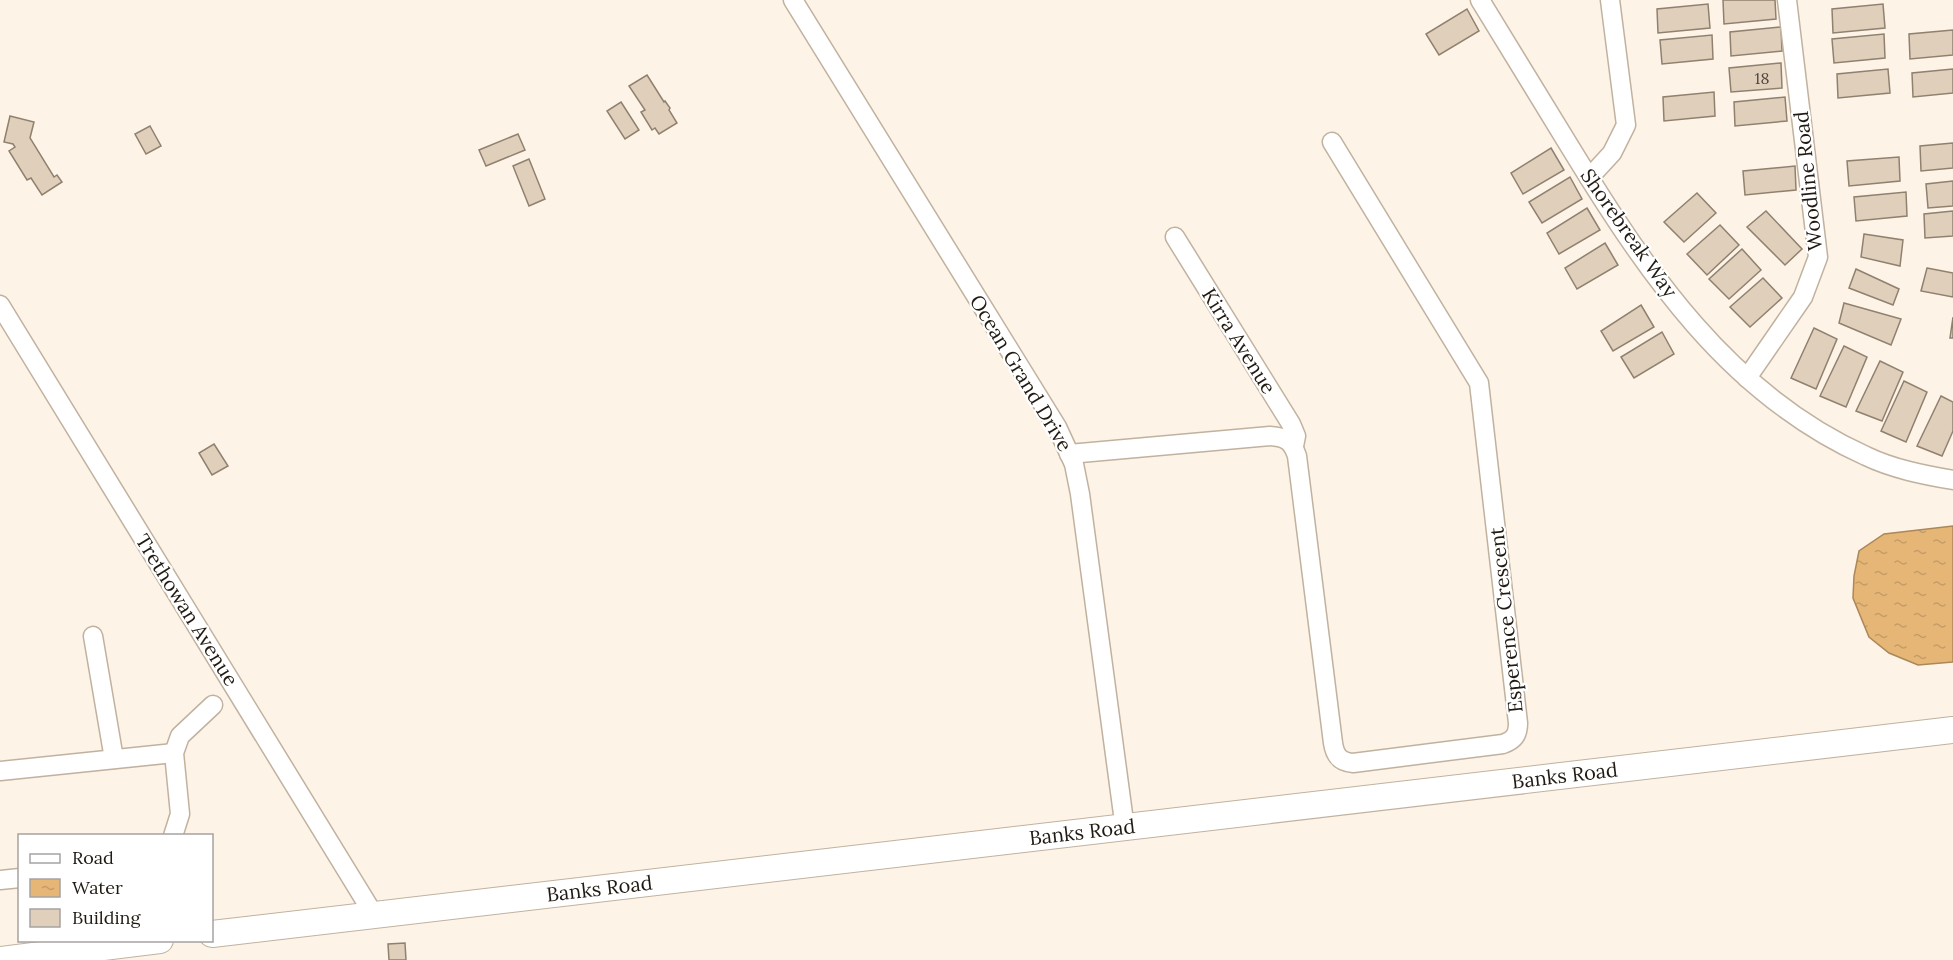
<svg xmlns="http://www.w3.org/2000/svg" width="1953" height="960" font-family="Lora,serif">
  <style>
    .water { fill: url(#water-ripples); stroke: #ab8759; stroke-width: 1.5 }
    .building { fill: #dfcfbb; stroke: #90816f; stroke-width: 1.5 }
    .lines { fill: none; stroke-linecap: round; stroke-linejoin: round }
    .street-casing { stroke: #c1b29f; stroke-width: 21 }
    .secondary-casing { stroke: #c1b29f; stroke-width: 28 }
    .street { stroke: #fff; stroke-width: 18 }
    .secondary { stroke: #fff; stroke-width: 26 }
    .labels { text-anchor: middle; stroke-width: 4.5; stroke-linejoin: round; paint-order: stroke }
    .number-label { font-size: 16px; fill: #50473d }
    .street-label { font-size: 20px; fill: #201a13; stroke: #fff }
  </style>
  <defs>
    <pattern id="water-ripples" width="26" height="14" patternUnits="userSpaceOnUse" patternTransform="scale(1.5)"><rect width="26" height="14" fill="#e6b677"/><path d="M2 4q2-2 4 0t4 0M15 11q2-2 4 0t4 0" fill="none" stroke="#c59c66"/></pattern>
  </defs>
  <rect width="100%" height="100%" fill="#fdf3e7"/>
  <polygon class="water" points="1953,526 1953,662 1918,665 1889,653 1869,637 1853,598 1854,576 1859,551 1884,534"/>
  <g class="building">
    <polygon points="1723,0 1775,0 1776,19 1724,24"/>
    <polygon points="1708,4 1710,28 1658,33 1657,9"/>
    <polygon points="1883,4 1885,28 1833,33 1832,9"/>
    <polygon points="1467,9 1479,31 1439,55 1426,34"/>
    <polygon points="1781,27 1782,51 1731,56 1730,32"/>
    <polygon points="1953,30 1953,55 1910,59 1909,34"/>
    <polygon points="1884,34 1885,58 1834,63 1832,39"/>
    <polygon points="1712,35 1713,59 1662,64 1660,40"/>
    <polygon points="1781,63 1782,88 1731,92 1729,68"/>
    <polygon points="1888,69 1890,93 1838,98 1837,74"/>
    <polygon points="1953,69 1953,93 1913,97 1912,73"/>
    <polygon points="647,75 664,102 665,101 670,108 669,110 677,123 659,134 655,128 652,130 641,112 645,110 629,86"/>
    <polygon points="1714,92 1715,116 1664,121 1663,97"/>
    <polygon points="1785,97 1787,121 1735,126 1734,102"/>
    <polygon points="621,102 639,130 625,139 607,111"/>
    <polygon points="10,116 34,122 30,138 54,177 57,175 62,182 42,195 31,178 27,180 9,151 15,147 13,144 4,142"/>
    <polygon points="150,126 161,146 146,154 135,134"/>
    <polygon points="518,134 525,150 486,166 479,150"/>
    <polygon points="1953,143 1953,168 1921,171 1920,146"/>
    <polygon points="1551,148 1564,170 1523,194 1511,173"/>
    <polygon points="1899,157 1900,181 1849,186 1847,161"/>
    <polygon points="529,159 545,199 529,206 513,166"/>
    <polygon points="1795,166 1796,190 1745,195 1743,171"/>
    <polygon points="1570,177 1582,199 1542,223 1529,202"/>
    <polygon points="1953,181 1953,206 1928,208 1926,184"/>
    <polygon points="1906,192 1907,216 1856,221 1854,197"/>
    <polygon points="1697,193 1716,213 1684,242 1664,222"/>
    <polygon points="1587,208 1600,230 1559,254 1547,233"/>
    <polygon points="1766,211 1802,249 1785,265 1747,227"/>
    <polygon points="1953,211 1953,236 1925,238 1924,214"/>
    <polygon points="1720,225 1739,245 1707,275 1687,254"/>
    <polygon points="1864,234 1903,240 1900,266 1861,257"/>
    <polygon points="1605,243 1618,265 1577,289 1565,268"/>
    <polygon points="1742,249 1761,270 1729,299 1709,279"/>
    <polygon points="1927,268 1953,273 1953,297 1921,291"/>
    <polygon points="1856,269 1899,289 1893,305 1849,288"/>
    <polygon points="1763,278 1782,298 1750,327 1730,307"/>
    <polygon points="1844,303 1901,319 1891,345 1839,323"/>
    <polygon points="1641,305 1654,327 1613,351 1601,331"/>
    <polygon points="1953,317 1953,338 1950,338"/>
    <polygon points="1814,328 1837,339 1816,389 1791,378"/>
    <polygon points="1662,332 1674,354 1634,378 1621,357"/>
    <polygon points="1844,346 1867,357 1846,407 1820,396"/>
    <polygon points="1880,361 1903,372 1882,421 1856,411"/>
    <polygon points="1904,381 1927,392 1906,442 1881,431"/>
    <polygon points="1941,396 1953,402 1953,431 1942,456 1917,446"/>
    <polygon points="214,444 228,466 212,475 199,453"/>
    <polygon points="405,943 406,960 389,960 388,944"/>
  </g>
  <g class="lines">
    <defs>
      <g id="street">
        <polyline points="793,0 1057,427 1074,464 1080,494 1125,829"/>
        <path d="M1480,0c30,49 60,98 90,147 76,124 158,247 296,309 27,13 58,19 87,24"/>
        <polyline points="1589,178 1612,153 1626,125 1610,0"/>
        <polyline points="1175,237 1291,424 1296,436 1294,446"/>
        <polyline points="0,305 374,915"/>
        <polyline points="1747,378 1803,297 1818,257 1787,0"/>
        <path d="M1069,454l201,-18c16,1 22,5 27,20l36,287c2,13 7,19 20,20l150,-19c11,-4 15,-9 15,-21l-39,-340 -147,-241"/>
        <polyline points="93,636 114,759"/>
        <polyline points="0,771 174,753"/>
        <polyline points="173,836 180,814 174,753 180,736 213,705"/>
        <polyline points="0,880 20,878"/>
      </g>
      <g id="secondary">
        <path id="s1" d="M212,934l1741,-204"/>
        <polyline points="0,960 160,940"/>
      </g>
    </defs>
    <use href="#street" class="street-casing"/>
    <use href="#secondary" class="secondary-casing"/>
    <use href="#street" class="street"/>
    <use href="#secondary" class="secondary"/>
  </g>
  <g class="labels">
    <g class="number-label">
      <text x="1762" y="84">18</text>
    </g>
    <g class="street-label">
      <text transform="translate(1808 181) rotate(-96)" y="7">Woodline Road</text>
      <text transform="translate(1629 233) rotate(55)" y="7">Shorebreak Way</text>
      <text transform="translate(1239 341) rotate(58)" y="7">Kirra Avenue</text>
      <text transform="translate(1021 373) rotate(59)" y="7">Ocean Grand Drive</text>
      <text transform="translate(187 610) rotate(58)" y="7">Trethowan Avenue</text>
      <text transform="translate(1506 620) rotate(-96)" y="7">Esperence Crescent</text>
      <text dy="7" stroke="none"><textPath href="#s1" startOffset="1362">Banks Road</textPath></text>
      <text dy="7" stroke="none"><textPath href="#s1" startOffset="876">Banks Road</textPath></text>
      <text dy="7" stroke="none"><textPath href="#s1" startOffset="390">Banks Road</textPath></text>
    </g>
  </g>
  <rect x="18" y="834" width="195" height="108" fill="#ffffff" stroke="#a6a3a1" stroke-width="1.5"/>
  <rect x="30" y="854" width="30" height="9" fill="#ffffff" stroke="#a6a3a1" stroke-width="1.5"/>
  <text x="72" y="864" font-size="18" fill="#201a13">Road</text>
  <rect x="30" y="879" width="30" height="18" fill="url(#water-ripples)" stroke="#a6a3a1" stroke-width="1.5"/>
  <text x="72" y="894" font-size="18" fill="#201a13">Water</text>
  <rect x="30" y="909" width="30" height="18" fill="#dfcfbb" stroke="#a6a3a1" stroke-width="1.5"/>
  <text x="72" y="924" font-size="18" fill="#201a13">Building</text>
</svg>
